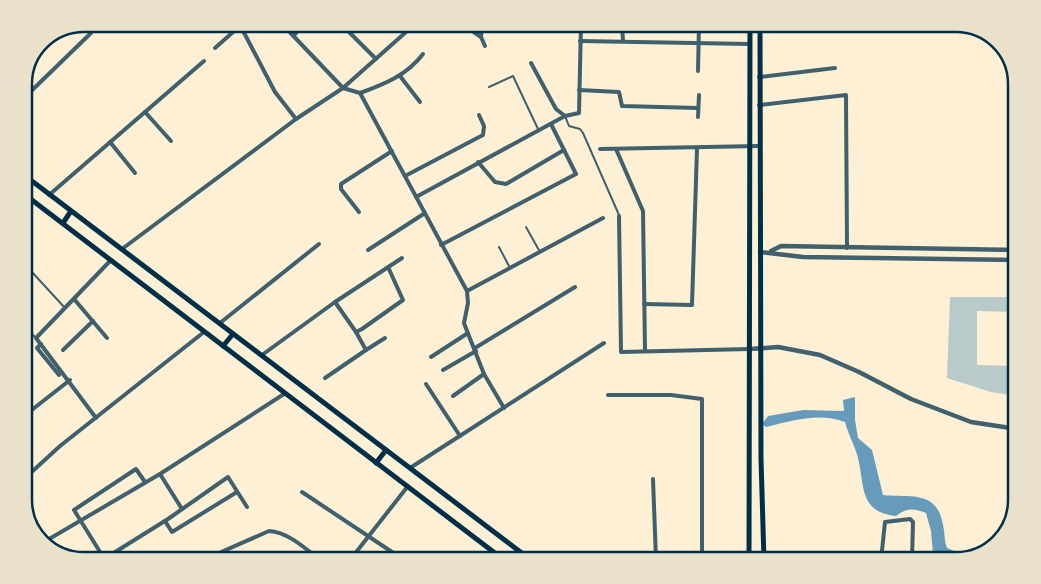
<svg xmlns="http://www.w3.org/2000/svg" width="1041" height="584" font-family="'Nunito Sans',sans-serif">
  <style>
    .green { fill: #b9caca }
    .water { fill: #669bbc }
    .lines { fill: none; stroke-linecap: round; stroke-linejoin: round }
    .service { stroke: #3f606c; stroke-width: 2 }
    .minor { stroke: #3f606c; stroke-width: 4 }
    .tertiary { stroke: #3f606c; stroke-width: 4.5 }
    .secondary { stroke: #003049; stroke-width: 5 }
    .rim { fill: none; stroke: #003049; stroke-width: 2.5 }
  </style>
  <rect width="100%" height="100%" fill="#fdf0d5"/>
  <polygon class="green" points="950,297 1017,297 1017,312 977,311 977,365 1017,366 1017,396 991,392 947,378"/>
  <path class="water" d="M855,397v23l3,18 14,12 11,45c26,3 54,-6 60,30 2,8 1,15 4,23l22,9c-12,3 -26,7 -36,-3l-2,-23 -5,-18c-13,-5 -19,-5 -30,3 -37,-4 -31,-29 -38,-58 -3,-12 -10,-24 -13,-36 -26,-10 -54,-1 -79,5l-4,-3 6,-8 35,-6 41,1 -1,-11z"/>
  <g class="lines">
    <g class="service">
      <polyline points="489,87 513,76 538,129"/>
      <polyline points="565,116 569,126 580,129 583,133 619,215"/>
      <polyline points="526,227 540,252"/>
      <polyline points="499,247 510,268"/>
      <polyline points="31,271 65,308"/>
      <polyline points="24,326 36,338"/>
    </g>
    <g class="minor">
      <polyline points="282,24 343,88 415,24"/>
      <polyline points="341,24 376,59"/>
      <polyline points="462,24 481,37"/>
      <polyline points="482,24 481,37 485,46"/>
      <polyline points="622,24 623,41"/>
      <polyline points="240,25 275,92 296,119"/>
      <polyline points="294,35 305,24"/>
      <polyline points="580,41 750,44"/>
      <polyline points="215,48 241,25"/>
      <polyline points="531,63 556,109 565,116 579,113 581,24"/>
      <polyline points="698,71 699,24"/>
      <polyline points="400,76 420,102"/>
      <polyline points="759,77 835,68"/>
      <polyline points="579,90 619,92 622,106 698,108"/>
      <path d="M360,93c25,-9 47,-18 63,-39"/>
      <polyline points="24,98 90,34 93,30 88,24"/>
      <polyline points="759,105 846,95 847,248"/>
      <polyline points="145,112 171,141"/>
      <polyline points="698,117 699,95"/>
      <polyline points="110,142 135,173"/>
      <polyline points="600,149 759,146"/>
      <polyline points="616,149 643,211 645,350"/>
      <polyline points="478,162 495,182 506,184 564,150"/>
      <polyline points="405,176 483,135 484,126 479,115"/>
      <polyline points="49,195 204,61"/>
      <polyline points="416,197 565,116"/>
      <polyline points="359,212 341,189 341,184 392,151"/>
      <polyline points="619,216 621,352 750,349"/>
      <polyline points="441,245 576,174 551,124"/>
      <polyline points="122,249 296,119 343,88 360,93 467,291 468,303 464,323 467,331 484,374 504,408"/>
      <polyline points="368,250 425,213"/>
      <polyline points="467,291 603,218"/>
      <polyline points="74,299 107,338"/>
      <polyline points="335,302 356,332 362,329 403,300 388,267"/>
      <polyline points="644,304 692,305 697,149"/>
      <polyline points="220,323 319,244"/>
      <polyline points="41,344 37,348 59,375"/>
      <polyline points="475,348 575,287"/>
      <polyline points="63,350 93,321"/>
      <polyline points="366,350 385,338"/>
      <polyline points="262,355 335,302 402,258"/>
      <polyline points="431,357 468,333"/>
      <polyline points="443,370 476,351"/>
      <polyline points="325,378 366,350 356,332"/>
      <polyline points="426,384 460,436"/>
      <polyline points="608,395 671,395 702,399 702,560"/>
      <polyline points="453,396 484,374"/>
      <polyline points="24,416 70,380"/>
      <polyline points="96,418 36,338 111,260"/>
      <polyline points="410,468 604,343"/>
      <polyline points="160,474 182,509"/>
      <polyline points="24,479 60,446 204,332"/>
      <polyline points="653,479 656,560"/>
      <polyline points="302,492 404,560"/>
      <polyline points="165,521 172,532 237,492"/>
      <polyline points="33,524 45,544"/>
      <polyline points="44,542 160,474 284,394"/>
      <polyline points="104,559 168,519 228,477 247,507"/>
      <polyline points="105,560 74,510 136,469 145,482"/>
      <path d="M203,560l66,-29c19,1 37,18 51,29"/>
      <polyline points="350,560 408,486"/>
      <polyline points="482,560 493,552"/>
      <polyline points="881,560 885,522 910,519 913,522 912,560"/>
    </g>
    <g class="tertiary">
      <polyline points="771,251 781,246 1017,250"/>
      <polyline points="760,252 803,257 1017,260"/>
      <polyline points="750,349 778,347 820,355 859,372 911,399 971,422 1017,429"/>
    </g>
    <g class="secondary">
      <polyline points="760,24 761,459 764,560"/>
      <polyline points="24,175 531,560"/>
      <polyline points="24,194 504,560"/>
      <polyline points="63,223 71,211"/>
      <polyline points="223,346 233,334"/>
      <polyline points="376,463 386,450"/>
      <polyline points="749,560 750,24"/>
    </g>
  </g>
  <path d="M0 0H1041V584H0ZM84 32H956A52 52 0 0 1 1008 84V500A52 52 0 0 1 956 552H84A52 52 0 0 1 32 500V84A52 52 0 0 1 84 32Z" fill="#e9e1ca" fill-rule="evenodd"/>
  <path class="rim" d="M84 32H956A52 52 0 0 1 1008 84V500A52 52 0 0 1 956 552H84A52 52 0 0 1 32 500V84A52 52 0 0 1 84 32Z"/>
</svg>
